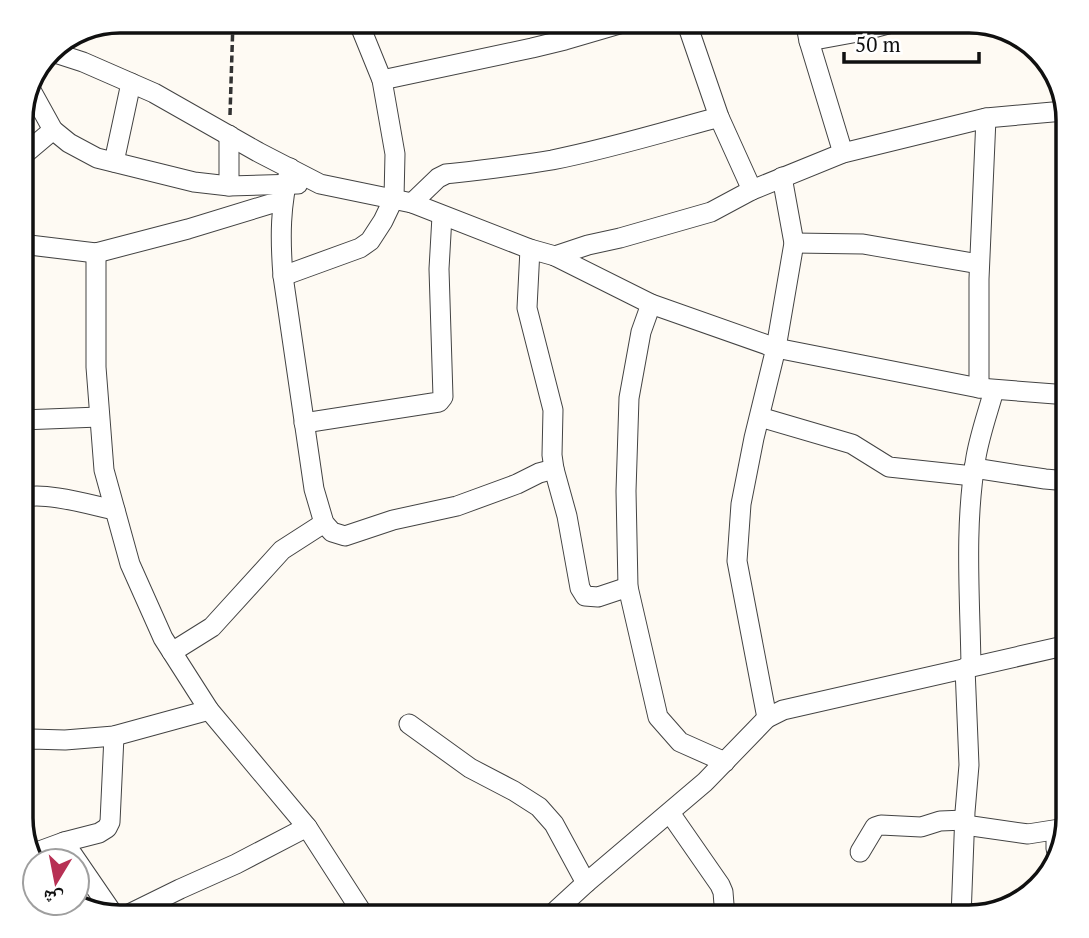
<svg xmlns="http://www.w3.org/2000/svg" width="1089" height="938" font-family="'PT Serif','Noto Naskh Arabic',serif">
  <style>
    .lines { fill: none; stroke-linecap: round; stroke-linejoin: round }
    .minor-casing { stroke: #434343; stroke-width: 21 }
    .path { stroke: #323232; stroke-width: 3.5; stroke-dasharray: 7 3.5; stroke-linecap: butt }
    .minor { stroke: #fff; stroke-width: 19 }
    .rim { fill: none; stroke: #101010; stroke-width: 3.5 }
  </style>
  <rect width="100%" height="100%" fill="#fefaf3"/>
  <g class="lines">
    <defs>
      <g id="minor">
        <polyline points="686,21 719,117 752,190"/>
        <polyline points="805,21 809,41 843,153"/>
        <polyline points="809,41 858,32 899,21"/>
        <polyline points="52,52 83,62 154,93 258,152 320,184 412,203 530,249 555,256 588,245 620,238 711,212 752,190 843,153 986,118 1064,111"/>
        <polyline points="382,80 532,48 565,40 630,21"/>
        <polyline points="32,92 53,130 69,143 97,158 194,182 229,186 298,184"/>
        <polyline points="21,157 53,130"/>
        <polyline points="114,162 131,83"/>
        <path d="M290,168c-10,37 -10,70 -7,108l31,213 10,34 8,9 13,4 48,-16 64,-14 60,-22 22,-11 15,-4"/>
        <polyline points="229,186 229,135"/>
        <path d="M412,203l26,-25 8,-4c35,-4 71,-8 106,-14 56,-11 112,-28 167,-43"/>
        <polyline points="794,243 863,244 979,264"/>
        <polyline points="21,244 96,253 188,229 270,204 282,202"/>
        <polyline points="530,249 527,308 553,410 552,455 554,469 567,516 580,588 585,596 598,597 628,587"/>
        <polyline points="96,253 96,367 104,470 130,564 163,638 209,710 307,827 365,917"/>
        <polyline points="555,256 651,304 776,348 979,388 1068,395"/>
        <polyline points="283,276 360,248 370,241 383,221 394,198 395,154 382,80 358,21"/>
        <polyline points="651,304 641,332 629,398 626,491 628,587 658,717 680,742 725,762"/>
        <polyline points="979,388 979,279 986,118"/>
        <polyline points="760,417 852,444 889,467 973,476"/>
        <polyline points="21,420 99,417"/>
        <polyline points="304,423 439,402 443,397 439,269 442,216"/>
        <polyline points="974,468 1045,479 1068,481"/>
        <path d="M21,498c23,-7 70,7 94,12"/>
        <polyline points="172,652 212,627 282,550 324,523"/>
        <path d="M971,666c-1,-69 -7,-140 5,-209 4,-23 12,-45 18,-67"/>
        <polyline points="767,718 737,561 741,504 754,438 776,348 794,243 782,177"/>
        <polyline points="409,724 470,768 514,791 539,807 554,824 586,883"/>
        <polyline points="21,742 31,739 65,740 114,736 209,710"/>
        <polyline points="670,813 720,885 723,892 725,917"/>
        <polyline points="965,825 1028,834 1066,828"/>
        <polyline points="1056,830 1056,849"/>
        <polyline points="64,842 114,915"/>
        <polyline points="860,852 875,827 881,825 921,827 940,821 965,820"/>
        <polyline points="34,853 64,842 99,833 107,828 110,822 114,736"/>
        <polyline points="123,917 180,889 236,864 307,827"/>
        <polyline points="549,917 586,883 705,782 767,718 783,710 1068,645"/>
        <polyline points="961,917 965,812 969,765 965,668"/>
      </g>
    </defs>
    <use href="#minor" class="minor-casing"/>
    <polyline class="path" points="230,115 233,21"/>
    <use href="#minor" class="minor"/>
  </g>
  <path d="M0 0H1089V938H0ZM120 33H969A87 87 0 0 1 1056 120V818A87 87 0 0 1 969 905H120A87 87 0 0 1 33 818V120A87 87 0 0 1 120 33Z" fill="#fff" fill-rule="evenodd"/>
  <path class="rim" d="M120 33H969A87 87 0 0 1 1056 120V818A87 87 0 0 1 969 905H120A87 87 0 0 1 33 818V120A87 87 0 0 1 120 33Z"/>
  <g transform="translate(56 882) rotate(190)"><circle r="33" fill="#ffffff" stroke="#9f9f9f" stroke-width="2"/>
  <path d="M0-5L12 26L0 18L-12 26Z" fill="#b73054"/>
  <text y="-10" font-size="19" font-weight="bold" text-anchor="middle" fill="#101010">ش</text>
  </g>
  <path d="M844 52v10h135v-10" fill="none" stroke="#101010" stroke-width="3.5"/>
  <text x="855" y="52" font-size="21" fill="#101010" stroke="#ffffff" stroke-width="5" paint-order="stroke">50 m</text>
</svg>
